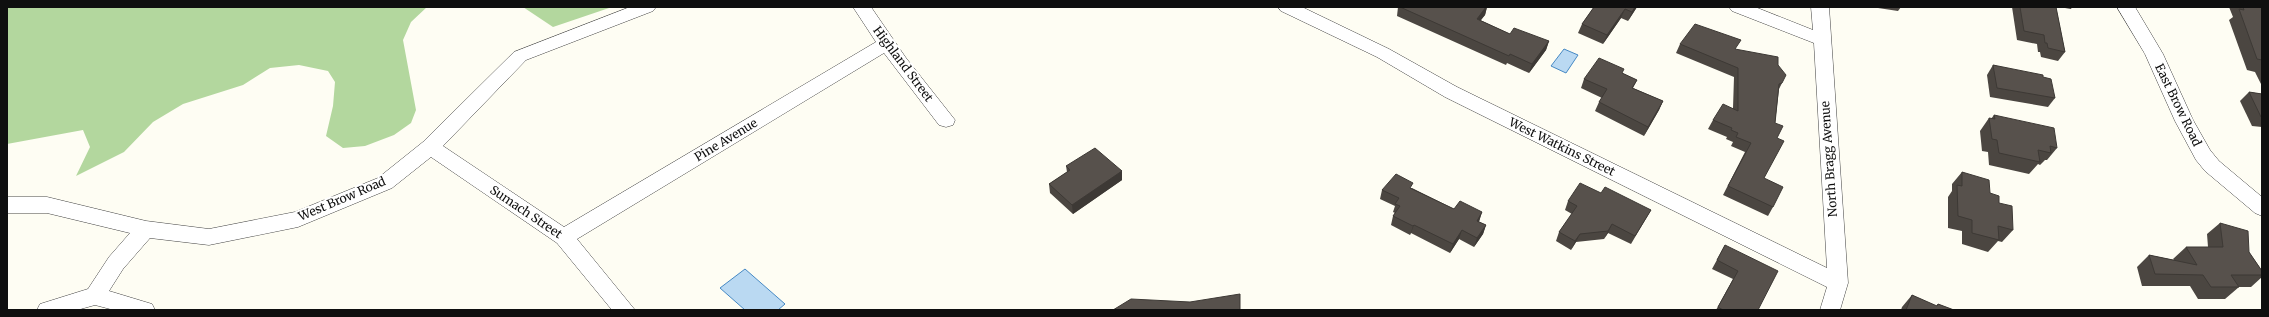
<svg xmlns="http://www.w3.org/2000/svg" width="2269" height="317" font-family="Merriweather,serif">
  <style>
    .forest { fill: #b3d79e }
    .water { fill: #bad9f2; stroke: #4689c4 }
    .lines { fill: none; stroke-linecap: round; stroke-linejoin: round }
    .minor-casing { stroke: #424242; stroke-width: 1 }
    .minor { fill: #fff; fill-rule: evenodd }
    .wall { fill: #4b4641 }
    .shaded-wall { fill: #3d3935 }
    .building { fill: #57514c; stroke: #3d3935 }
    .labels { text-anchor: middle; stroke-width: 4; stroke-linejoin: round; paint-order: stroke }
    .street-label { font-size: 12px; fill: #0f0f0f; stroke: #fff }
  </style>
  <rect width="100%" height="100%" fill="#fefdf3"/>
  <g class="forest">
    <polygon points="7,7 427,7 411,22 403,40 416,110 411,123 394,135 365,146 343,148 326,136 333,106 335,82 328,71 299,65 270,68 243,85 183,104 153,122 124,152 76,176 90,147 83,130 7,144"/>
    <polygon points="523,7 612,7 553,27"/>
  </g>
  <g class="water">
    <polygon points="1564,49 1578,55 1566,73 1551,66"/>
    <polygon points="745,269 785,304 778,310 745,310 720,288"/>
  </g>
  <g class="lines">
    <defs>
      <g id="minor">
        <polygon points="630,7 656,7 653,11 526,60 443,146 564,227 876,42 853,7 871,7 906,58 955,120 953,125 946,127 939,125 884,53 577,239 635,310 612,310 557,243 431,157 392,188 298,227 209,245 150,238 123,269 109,291 152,304 155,310 114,310 95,305 77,310 37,310 40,304 88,289 109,257 130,233 47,213 7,213 7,197 47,197 146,221 209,229 295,212 378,178 423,142 514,52"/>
        <polygon points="1278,7 1302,7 1389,49 1457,87 1827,268 1814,43 1732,11 1729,7 1755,7 1813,30 1811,7 1829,7 1848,283 1840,310 1820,310 1827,287 1445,97 1377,57 1281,11"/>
        <polygon points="2117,7 2135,7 2163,54 2193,120 2210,150 2219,161 2262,197 2262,216 2255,213 2205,171 2196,160 2175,121 2145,54"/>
      </g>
    </defs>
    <use href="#minor" class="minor-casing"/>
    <use href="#minor" class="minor"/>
  </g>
  <g class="wall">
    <polygon points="1398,7 1487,7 1485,15 1480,20 1510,34 1549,41 1546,50 1529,73 1507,63 1506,65 1397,16"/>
    <polygon points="1594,7 1637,7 1628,21 1621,18 1603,44 1578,33 1582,24"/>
    <polygon points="1878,7 1901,7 1898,11 1878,8"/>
    <polygon points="2012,7 2056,7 2065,52 2058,61 2041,57 2040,52 2038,52 2037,44 2017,40"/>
    <polygon points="2059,7 2072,7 2071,9"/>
    <polygon points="2229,7 2262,7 2262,86 2255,72 2247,70 2229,20 2233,17"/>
    <polygon points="1680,44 1736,50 1778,65 1782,83 1779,89 1775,123 1777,138 1764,178 1773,207 1768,216 1723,195 1745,152 1731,146 1733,142 1726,139 1727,137 1708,129 1713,120 1733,108 1734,77 1676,53"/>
    <polygon points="1993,65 2043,77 2055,98 2048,107 1990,97 1987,75"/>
    <polygon points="1622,73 1637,80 1633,88 1663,101 1659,110 1644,136 1595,111 1599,102 1602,98 1581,88 1584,79"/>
    <polygon points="2249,92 2262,94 2262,127 2252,126 2240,101"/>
    <polygon points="1994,115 2057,148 2047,160 2045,160 2040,165 2038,164 2029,174 1989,165 1988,152 1982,151 1980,131 1989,118 1991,119"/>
    <polygon points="1066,166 1122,171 1122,180 1073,214 1050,193 1049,184 1067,172"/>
    <polygon points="1962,172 1990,193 1999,203 2013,230 2002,242 1998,241 1988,252 1962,244 1962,231 1948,228 1948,197 1952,191 1952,184"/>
    <polygon points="1412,188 1454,209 1482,212 1479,222 1486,225 1483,234 1474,247 1459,239 1450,253 1411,233 1410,235 1391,225 1393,216 1395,213 1393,212 1395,206 1380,199 1382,190"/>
    <polygon points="1601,193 1651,210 1631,244 1608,233 1604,239 1576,242 1571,250 1556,241 1559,232 1572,214 1565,210 1568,201"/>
    <polygon points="2220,223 2249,252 2262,271 2262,277 2251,287 2239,287 2225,299 2198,299 2190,286 2142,286 2137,267 2149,255 2174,260 2173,259 2186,247 2208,247 2207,234"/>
    <polygon points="1725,245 1758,310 1716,310 1733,279 1712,269"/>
    <polygon points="1912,295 1936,306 1938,304 1954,310 1901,310 1902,307"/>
  </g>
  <g class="shaded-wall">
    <polygon points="1486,7 1487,7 1485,15 1475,28 1477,19"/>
    <polygon points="1635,7 1637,7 1628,21 1632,12"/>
    <polygon points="1625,9 1621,18 1603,44 1607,35"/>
    <polygon points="1549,41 1546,50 1529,73 1532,64"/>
    <polygon points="1663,101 1659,110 1644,136 1648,127"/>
    <polygon points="1122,171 1122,180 1073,214 1072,205"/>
    <polygon points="1482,212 1479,221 1474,230 1477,221"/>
    <polygon points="1612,224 1608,233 1604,239 1608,231"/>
    <polygon points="1414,225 1411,233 1410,235 1413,226"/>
    <polygon points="1486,225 1483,234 1474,247 1477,238"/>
    <polygon points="1462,230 1459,239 1450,253 1453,244"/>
    <polygon points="1580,234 1576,242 1571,250 1575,241"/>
  </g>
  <g class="building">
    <polygon points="1400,7 1486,7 1477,19 1510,34 1514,28 1549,41 1532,64 1510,54 1509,56"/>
    <polygon points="1594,7 1635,7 1632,12 1625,9 1607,35 1582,24"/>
    <polygon points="2020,7 2056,7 2065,52 2048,48 2047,43 2045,43 2044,35 2024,31"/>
    <polygon points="2243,7 2262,7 2262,60 2257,59 2239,9 2244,10"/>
    <polygon points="1695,24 1741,40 1735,49 1778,57 1778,65 1786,75 1782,83 1779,84 1775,123 1783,126 1777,138 1784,141 1764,178 1783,187 1773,207 1728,186 1751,143 1736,137 1738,133 1731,130 1732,128 1713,120 1723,104 1738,111 1738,68 1680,44"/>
    <polygon points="1599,58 1624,69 1622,73 1637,80 1632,88 1663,101 1648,127 1599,102 1607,89 1584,79"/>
    <polygon points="1993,65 2043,75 2043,77 2051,79 2055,98 1997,88"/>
    <polygon points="2249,92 2262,94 2262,117 2261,117"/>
    <polygon points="1994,115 2054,128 2057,148 2050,146 2051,153 2038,150 2040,162 1999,153 1997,140 1992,139 1989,118 1995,119"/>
    <polygon points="1095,148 1122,171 1072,205 1049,184 1070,170 1066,166"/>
    <polygon points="1962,172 1989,180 1990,193 1999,196 1999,203 2012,206 2013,230 1998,226 1999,240 1972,233 1972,220 1958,216 1957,185 1962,186"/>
    <polygon points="1396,174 1413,183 1410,188 1454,209 1460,201 1482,212 1477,221 1486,225 1477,238 1462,230 1453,244 1414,225 1413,226 1393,216 1400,206 1395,204 1399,198 1382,190"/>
    <polygon points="1580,183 1601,193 1605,187 1651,210 1635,236 1612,224 1608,231 1580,234 1575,241 1559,232 1577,206 1568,201"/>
    <polygon points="2220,223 2248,231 2249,252 2262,271 2262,275 2231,275 2239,287 2211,287 2203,275 2155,274 2149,255 2197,265 2186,247 2223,247"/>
    <polygon points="1725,245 1778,271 1758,310 1723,310 1718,307 1738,271 1717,260"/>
    <polygon points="1240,294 1240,310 1113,310 1131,299 1190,302"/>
    <polygon points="1912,295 1937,306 1938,304 1954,310 1906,310"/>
  </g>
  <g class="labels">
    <g class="street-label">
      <text transform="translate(903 64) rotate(53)" y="4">Highland Street</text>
      <text transform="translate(2178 105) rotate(64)" y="4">East Brow Road</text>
      <text transform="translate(726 140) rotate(-31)" y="4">Pine Avenue</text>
      <text transform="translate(1562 147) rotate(26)" y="4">West Watkins Street</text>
      <text transform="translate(1829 159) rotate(-94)" y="4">North Bragg Avenue</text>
      <text transform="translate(342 199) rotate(-23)" y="4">West Brow Road</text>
      <text transform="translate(526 212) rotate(34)" y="4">Sumach Street</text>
    </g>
  </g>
  <rect width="2269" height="317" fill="none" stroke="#0f0f0f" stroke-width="16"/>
</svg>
